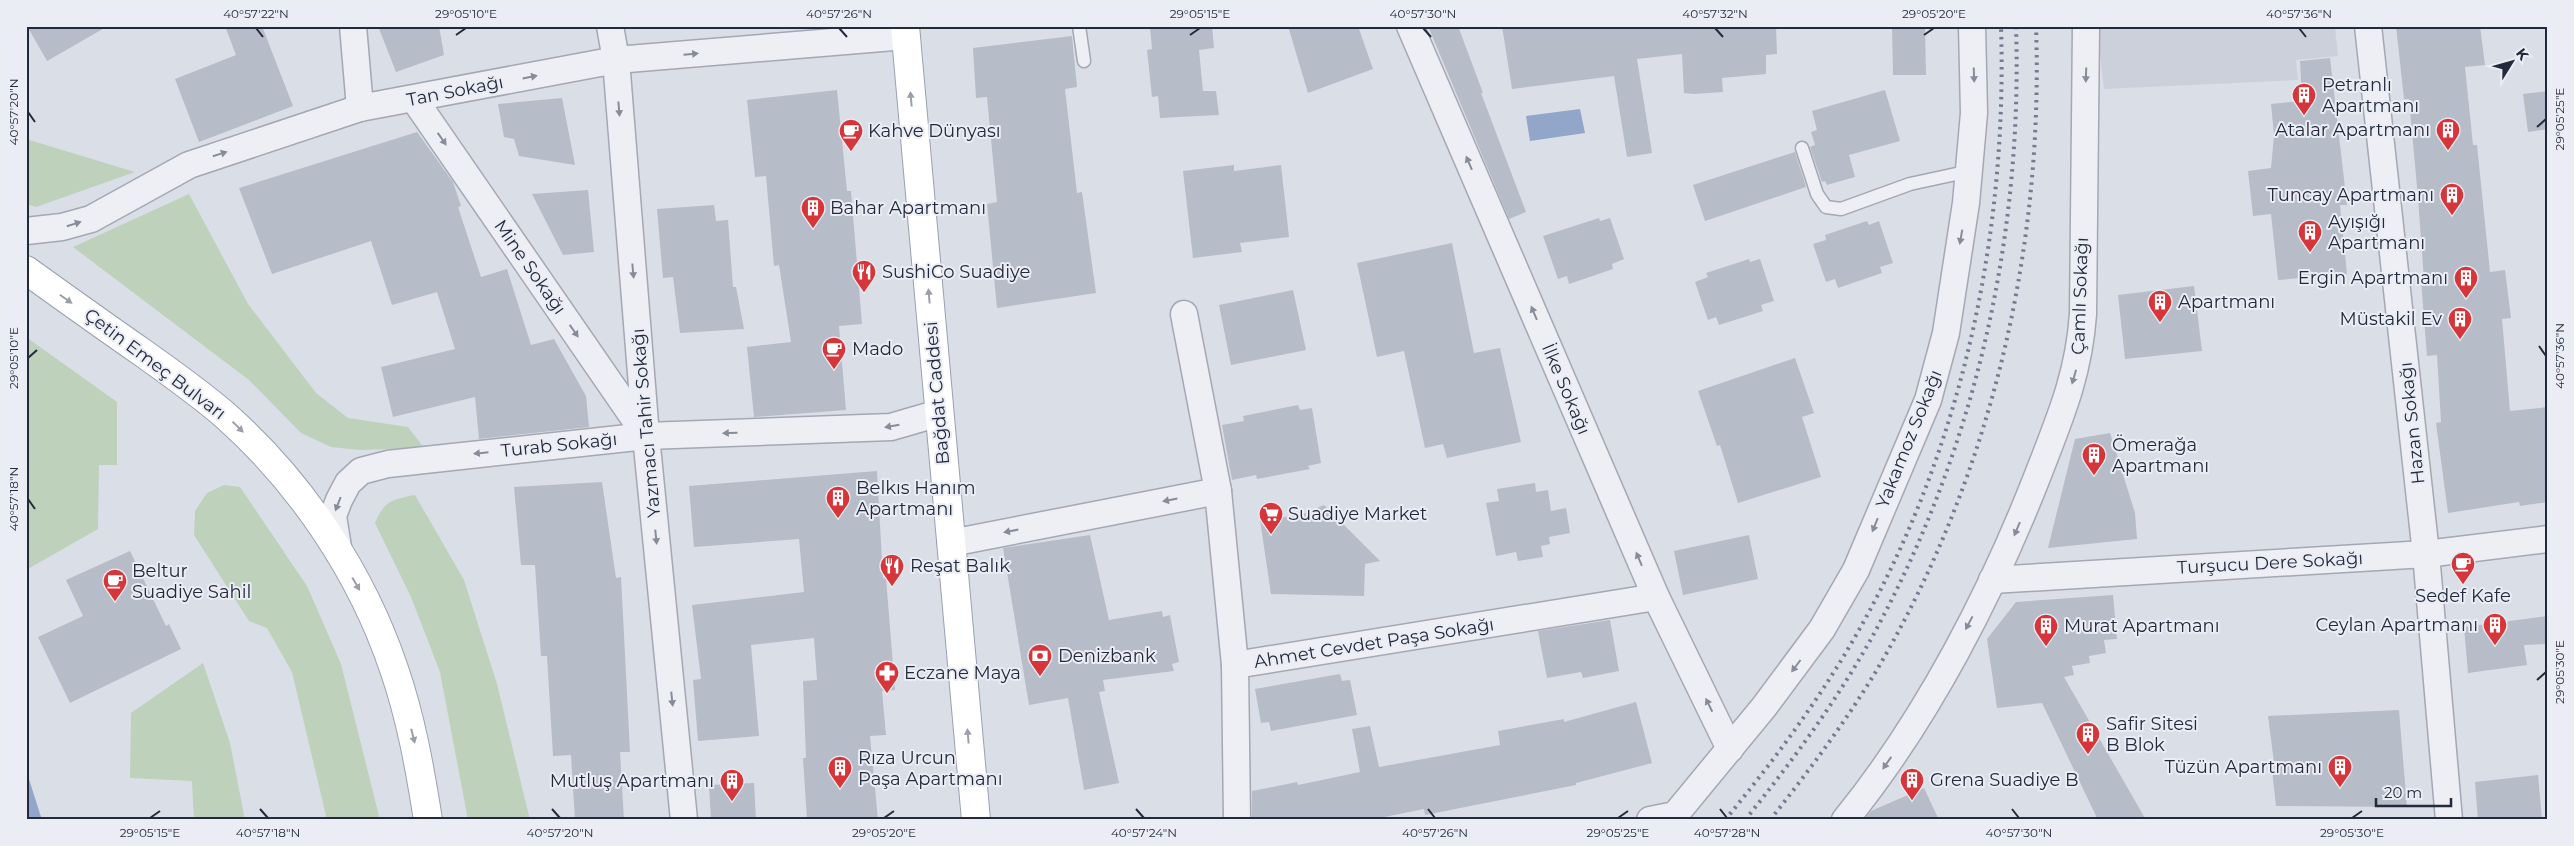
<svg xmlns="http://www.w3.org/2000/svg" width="2574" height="846" font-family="Montserrat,sans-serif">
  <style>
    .built { fill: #ccd0db }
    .green { fill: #bed1bb }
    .water { fill: #92a6c9 }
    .building { fill: #b7bcc9 }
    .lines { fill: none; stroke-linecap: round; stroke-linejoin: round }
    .service-casing { stroke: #a3a8b3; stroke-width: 15 }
    .minor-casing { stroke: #a3a8b3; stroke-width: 29 }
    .primary-casing { stroke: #99a0b3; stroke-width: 30 }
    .service { stroke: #edeff4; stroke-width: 12 }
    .minor { stroke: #edeff4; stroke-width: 26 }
    .primary { stroke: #fff; stroke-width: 28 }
    .rail { stroke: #737b91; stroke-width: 4; stroke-dasharray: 2.5 5; stroke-linecap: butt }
    .oneway { fill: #888c98 }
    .oneway2 { fill: #9c9fa8 }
    .ticks { fill: none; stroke: #242a3d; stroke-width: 2 }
    .labels { text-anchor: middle; stroke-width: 4; stroke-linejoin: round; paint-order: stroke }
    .poi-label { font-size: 18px; fill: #242a3d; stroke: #eaedf4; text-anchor: start }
    .street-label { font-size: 18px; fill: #242a3d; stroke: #eaedf4 }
    .neatline { fill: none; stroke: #242a3d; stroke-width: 2 }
    .ticks-label { font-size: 12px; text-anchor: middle; fill: #242a3d }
  </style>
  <rect width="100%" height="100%" fill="#dadee6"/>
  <polygon class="built" points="2097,26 2335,26 2338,56 2296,60 2298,80 2104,89"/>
  <g class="green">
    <polygon points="26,139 135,172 36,207 26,204"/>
    <polygon points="189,194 248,304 316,393 348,418 408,427 424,448 360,450 331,447 301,433 249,380 73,247"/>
    <polygon points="26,337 117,402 117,465 99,465 98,529 26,570"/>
    <polygon points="224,485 240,487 307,586 341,664 380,820 327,820 292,672 267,628 249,621 194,535 195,511 207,493"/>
    <path d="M415,495l49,85 33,104 33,136h-62l-28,-148 -29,-75 -36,-74c9,-22 18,-24 40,-28z"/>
    <polygon points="203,663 230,743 245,820 194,820 192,781 130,778 131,713"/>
  </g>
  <g class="water">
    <polygon points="1580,109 1585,133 1530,141 1526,116"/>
    <polygon points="26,772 27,773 42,820 26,820"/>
  </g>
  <g class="building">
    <polygon points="27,26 108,26 47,61"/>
    <polygon points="225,26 262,26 293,106 199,142 175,79 236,55"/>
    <polygon points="378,26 439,26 444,55 396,72"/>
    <polygon points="1212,26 1214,48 1199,50 1203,91 1216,91 1219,115 1160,118 1158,96 1152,97 1147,50 1152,49 1150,27"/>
    <polygon points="1288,26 1358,26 1373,69 1308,93"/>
    <polygon points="1428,26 1458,26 1483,93 1481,93 1526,212 1509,219"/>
    <polygon points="1502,26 1776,26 1777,54 1766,55 1766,74 1722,78 1723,92 1694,94 1684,93 1682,54 1637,59 1652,153 1627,157 1614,76 1512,89"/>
    <polygon points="1892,26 1925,26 1926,75 1893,75"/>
    <polygon points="2396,26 2480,26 2485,65 2465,67 2473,145 2477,145 2490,272 2505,270 2511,318 2502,319 2510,411 2548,407 2548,502 2520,506 2519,502 2448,513 2436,423 2441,422 2437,355 2427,356 2421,280 2424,280 2418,198 2409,99 2404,99"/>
    <polygon points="1072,36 1077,87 1065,89 1077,193 1082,192 1096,293 997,308 987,204 997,202 987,97 976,98 973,48"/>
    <polygon points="2330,58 2347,205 2340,205 2347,274 2278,280 2271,214 2253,216 2248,171 2271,168 2274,135 2271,104 2302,101 2300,61"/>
    <polygon points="837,90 847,191 851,191 862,324 839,326 846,410 754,417 747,347 791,342 779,265 774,266 766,176 755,177 747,100"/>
    <polygon points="1885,90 1900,141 1849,155 1855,177 1827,185 1825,181 1822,182 1810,147 1815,145 1811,132 1817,130 1812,111"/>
    <polygon points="2548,91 2548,129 2528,132 2523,94"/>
    <polygon points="562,98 575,165 519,156 514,139 504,137 498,104"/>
    <polygon points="417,132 453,182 461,206 458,207 481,277 507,269 531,345 554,339 586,396 589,427 479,439 475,397 393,417 381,367 455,349 437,292 392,305 371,241 272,274 239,188"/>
    <polygon points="1795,152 1806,187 1705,221 1693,185"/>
    <polygon points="1234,165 1234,171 1281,165 1289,237 1240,243 1242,252 1193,258 1183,171"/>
    <polygon points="588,190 594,252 563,255 532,194"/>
    <polygon points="714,205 716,221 728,220 733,287 736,287 744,329 680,333 673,277 663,278 657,209"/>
    <polygon points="1599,218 1600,221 1610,218 1624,259 1612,264 1613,269 1569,284 1567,276 1558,279 1543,236"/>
    <polygon points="1867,221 1869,225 1879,221 1893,263 1880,267 1882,273 1838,288 1835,279 1826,282 1813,244 1826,240 1825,235"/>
    <polygon points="1452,243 1474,353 1500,348 1521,442 1447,458 1443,444 1425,448 1404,351 1377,357 1357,263"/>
    <polygon points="1749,259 1750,262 1760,259 1774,301 1761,305 1763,311 1719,325 1716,317 1708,320 1695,282 1708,277 1706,273"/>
    <polygon points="2194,286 2202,351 2125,359 2118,295"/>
    <polygon points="1293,290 1306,350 1231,365 1219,305"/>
    <polygon points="1795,358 1814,413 1802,417 1821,477 1738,503 1720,445 1717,446 1698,391"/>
    <polygon points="1298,405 1300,410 1312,408 1321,463 1308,466 1310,469 1257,479 1256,475 1232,480 1222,425 1244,421 1243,416"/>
    <polygon points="2110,433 2135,513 2137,539 2048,548 2075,439"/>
    <polygon points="877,471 883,578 886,578 895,690 882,691 886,735 870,736 878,820 807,820 803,758 806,758 803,681 817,680 814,638 751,645 759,736 698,741 693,680 701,679 692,605 804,592 799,539 694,547 689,486"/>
    <polygon points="602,482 616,578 621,577 630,752 620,752 624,820 575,820 571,755 553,756 547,656 541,656 535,565 521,565 514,487"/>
    <polygon points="1535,483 1536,492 1548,490 1551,511 1566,508 1570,533 1549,537 1550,544 1541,546 1543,557 1518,561 1516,552 1496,556 1486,503 1499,501 1497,489"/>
    <polygon points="1324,505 1380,561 1365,564 1364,596 1271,594 1260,520 1301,515"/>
    <polygon points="1090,535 1109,620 1162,611 1163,617 1170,615 1179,662 1172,664 1174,671 1103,680 1105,691 1099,692 1119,783 1084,790 1068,698 1029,705 1003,548"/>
    <polygon points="1749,535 1758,579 1683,595 1674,551"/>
    <polygon points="130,551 166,626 169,624 181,649 70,703 38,637 83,616 66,580"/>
    <polygon points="2113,595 2117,639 2104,640 2106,653 2089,656 2090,663 2072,666 2074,675 2064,677 2146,820 2098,820 2042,703 1997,708 1987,639 2016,602"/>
    <polygon points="2548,616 2548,644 2524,645 2527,665 2468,673 2464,627"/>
    <polygon points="1610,620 1619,671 1583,678 1581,672 1547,678 1538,631"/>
    <polygon points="1340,674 1342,681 1350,680 1357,715 1271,731 1269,722 1261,723 1255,689"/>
    <polygon points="1636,702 1652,763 1576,783 1576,785 1425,815 1424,809 1370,820 1252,820 1252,791 1297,782 1298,785 1360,772 1352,729 1370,726 1379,767 1500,745 1498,731 1564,719 1564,722"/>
    <polygon points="2399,710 2407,807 2276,806 2272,770 2275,770 2268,716"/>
    <polygon points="2538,775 2542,820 2478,820 2475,782"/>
    <polygon points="754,783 756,820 711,820 709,785"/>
    <polygon points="1924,788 1939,820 1864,820 1871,811"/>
  </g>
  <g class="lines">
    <defs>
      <g id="service">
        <polyline points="1079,26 1084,61"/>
        <polyline points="1802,148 1817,194 1826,207 1841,209 1910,184 1970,171"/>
      </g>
      <g id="minor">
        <polyline points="353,26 360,108"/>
        <polyline points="610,26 616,60 646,436 684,820"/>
        <polyline points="1410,26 1656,597 1730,749"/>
        <polyline points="2368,26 2426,554 2449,820"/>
        <polyline points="414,99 645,434"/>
        <polyline points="26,231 62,227 91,219 189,165 360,108 616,60 906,36"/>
        <polyline points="1184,314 1218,491 1235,665 1656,597"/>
        <polyline points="951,543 1218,491"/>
        <polyline points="339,553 333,516 339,500 348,483 361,471 388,464 646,436 891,427 939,413"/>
        <polyline points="1992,580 2426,554 2548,539"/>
        <polyline points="1235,665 1237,820"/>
        <polyline points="1650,820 1675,815 1764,707 1822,629 1856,570 1928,400 1946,333 1966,203 1974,113 1972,26"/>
        <path d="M1845,820c83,-102 149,-231 196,-353 21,-54 38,-95 42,-153l3,-288"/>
      </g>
      <g id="primary">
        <polyline points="905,26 976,820"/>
        <path d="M26,270c39,28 78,56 117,83 29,21 58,41 84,64 75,67 135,157 167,252 17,49 26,100 34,151"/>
      </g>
    </defs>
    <use href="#service" class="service-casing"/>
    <use href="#minor" class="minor-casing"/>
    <use href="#primary" class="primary-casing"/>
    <use href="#service" class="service"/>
    <use href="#minor" class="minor"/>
    <use href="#primary" class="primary"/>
    <g class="rail">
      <path d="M1725,820c42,-51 82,-104 117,-161 115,-189 166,-413 159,-633"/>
      <path d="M1745,820c46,-57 90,-117 126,-181 103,-187 152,-399 145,-613"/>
      <path d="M1770,820c38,-48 74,-96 105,-147 115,-194 169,-422 161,-647"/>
    </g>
  </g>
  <defs><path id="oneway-solid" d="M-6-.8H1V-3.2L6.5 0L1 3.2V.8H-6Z" transform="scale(1.25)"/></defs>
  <g class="oneway">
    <use href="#oneway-solid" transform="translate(691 54) rotate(-5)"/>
    <use href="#oneway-solid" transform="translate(1974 75) rotate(88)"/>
    <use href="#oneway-solid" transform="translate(2086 75) rotate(92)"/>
    <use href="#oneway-solid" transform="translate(530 77) rotate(-11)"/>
    <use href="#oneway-solid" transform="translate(619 109) rotate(85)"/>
    <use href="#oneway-solid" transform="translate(442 139) rotate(55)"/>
    <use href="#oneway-solid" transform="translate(220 154) rotate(-18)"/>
    <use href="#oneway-solid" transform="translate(1469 163) rotate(-113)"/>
    <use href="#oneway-solid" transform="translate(74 224) rotate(-17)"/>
    <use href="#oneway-solid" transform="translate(1961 237) rotate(100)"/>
    <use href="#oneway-solid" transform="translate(633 271) rotate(85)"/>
    <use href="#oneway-solid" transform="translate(1534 313) rotate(-113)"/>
    <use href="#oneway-solid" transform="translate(574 331) rotate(55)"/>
    <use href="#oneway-solid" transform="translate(2074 377) rotate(106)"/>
    <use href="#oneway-solid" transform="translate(892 426) rotate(170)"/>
    <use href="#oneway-solid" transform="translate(730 433) rotate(178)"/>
    <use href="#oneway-solid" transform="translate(481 453) rotate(174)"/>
    <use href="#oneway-solid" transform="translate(1170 500) rotate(169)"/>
    <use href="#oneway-solid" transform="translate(338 504) rotate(111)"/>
    <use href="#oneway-solid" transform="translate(1875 525) rotate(112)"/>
    <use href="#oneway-solid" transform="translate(2017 529) rotate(113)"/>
    <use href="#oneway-solid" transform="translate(1011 531) rotate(169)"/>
    <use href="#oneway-solid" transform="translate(656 537) rotate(84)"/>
    <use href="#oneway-solid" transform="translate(1639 559) rotate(-113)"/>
    <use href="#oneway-solid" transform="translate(1969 623) rotate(118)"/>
    <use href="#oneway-solid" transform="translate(1796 666) rotate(127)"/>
    <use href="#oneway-solid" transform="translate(672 699) rotate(84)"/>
    <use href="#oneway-solid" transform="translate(1709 705) rotate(-116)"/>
    <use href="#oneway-solid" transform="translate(1887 763) rotate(125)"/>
  </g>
  <g class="oneway2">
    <use href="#oneway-solid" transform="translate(911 99) rotate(-95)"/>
    <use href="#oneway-solid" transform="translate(929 296) rotate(-95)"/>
    <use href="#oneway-solid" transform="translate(66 299) rotate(35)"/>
    <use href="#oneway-solid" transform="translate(238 427) rotate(44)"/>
    <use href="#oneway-solid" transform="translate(356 584) rotate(60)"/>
    <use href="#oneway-solid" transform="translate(413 736) rotate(76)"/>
    <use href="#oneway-solid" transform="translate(968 736) rotate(-95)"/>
  </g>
  <path class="ticks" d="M256,28l7,9M839,28l8,9M1423,28l8,9M1715,28l8,9M2299,28l7,9M456,35l10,-7M1190,35l10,-7M1924,35l10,-7M28,112l7,10M2537,127l9,-8M2539,346l7,10M28,358l9,-8M28,499l7,10M2537,680l9,-8M260,809l8,9M552,809l8,9M1136,809l8,9M1428,809l7,9M1720,809l7,9M2012,809l7,9M150,818l10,-7M884,818l10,-7M1618,818l10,-7M2352,818l10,-7"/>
  <defs>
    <symbol id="building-pin" viewBox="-11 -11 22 30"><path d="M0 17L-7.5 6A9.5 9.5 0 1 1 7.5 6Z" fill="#d6353a" stroke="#eaedf4"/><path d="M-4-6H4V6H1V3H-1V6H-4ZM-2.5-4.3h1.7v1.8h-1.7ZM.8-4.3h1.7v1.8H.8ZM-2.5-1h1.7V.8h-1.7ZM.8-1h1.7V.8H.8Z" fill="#fff"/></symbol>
    <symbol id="cafe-pin" viewBox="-11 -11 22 30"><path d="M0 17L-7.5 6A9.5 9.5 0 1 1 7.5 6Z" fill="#d6353a" stroke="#eaedf4"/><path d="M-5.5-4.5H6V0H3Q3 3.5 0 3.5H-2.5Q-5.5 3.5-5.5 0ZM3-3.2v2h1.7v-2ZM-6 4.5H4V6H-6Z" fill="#fff"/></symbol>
    <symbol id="restaurant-pin" viewBox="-11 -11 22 30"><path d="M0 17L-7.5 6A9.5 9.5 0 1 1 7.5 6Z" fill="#d6353a" stroke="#eaedf4"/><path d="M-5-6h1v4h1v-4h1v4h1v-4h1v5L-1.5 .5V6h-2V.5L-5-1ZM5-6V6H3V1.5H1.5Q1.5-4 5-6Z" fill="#fff"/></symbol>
    <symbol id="supermarket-pin" viewBox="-11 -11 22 30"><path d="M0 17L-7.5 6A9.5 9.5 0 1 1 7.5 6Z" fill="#d6353a" stroke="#eaedf4"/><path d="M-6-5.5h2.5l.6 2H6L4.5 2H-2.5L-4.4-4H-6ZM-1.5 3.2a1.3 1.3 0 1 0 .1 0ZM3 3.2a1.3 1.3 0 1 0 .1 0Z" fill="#fff"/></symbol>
    <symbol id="bank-pin" viewBox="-11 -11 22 30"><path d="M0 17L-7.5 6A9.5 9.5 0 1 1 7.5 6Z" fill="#d6353a" stroke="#eaedf4"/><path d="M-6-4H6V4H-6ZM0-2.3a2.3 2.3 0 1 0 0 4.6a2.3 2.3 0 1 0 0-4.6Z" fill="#fff"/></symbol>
    <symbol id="pharmacy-pin" viewBox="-11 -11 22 30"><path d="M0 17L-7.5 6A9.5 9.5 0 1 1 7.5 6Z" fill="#d6353a" stroke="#eaedf4"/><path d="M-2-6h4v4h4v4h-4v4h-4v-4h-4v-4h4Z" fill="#fff"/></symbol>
  </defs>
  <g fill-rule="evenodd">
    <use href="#building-pin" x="2290" y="81" width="28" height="38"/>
    <use href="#building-pin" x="2434" y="116" width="28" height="38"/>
    <use href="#cafe-pin" x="837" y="117" width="28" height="38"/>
    <use href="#building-pin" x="2438" y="181" width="28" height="38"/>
    <use href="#building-pin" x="799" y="194" width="28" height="38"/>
    <use href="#building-pin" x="2296" y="218" width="28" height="38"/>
    <use href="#restaurant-pin" x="850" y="258" width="28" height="38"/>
    <use href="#building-pin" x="2452" y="264" width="28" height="38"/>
    <use href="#building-pin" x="2146" y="288" width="28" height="38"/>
    <use href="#building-pin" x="2446" y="305" width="28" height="38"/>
    <use href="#cafe-pin" x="820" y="335" width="28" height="38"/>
    <use href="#building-pin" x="2080" y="441" width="28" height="38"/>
    <use href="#building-pin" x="824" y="484" width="28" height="38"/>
    <use href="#supermarket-pin" x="1257" y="500" width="28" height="38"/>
    <use href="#cafe-pin" x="2449" y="550" width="28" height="38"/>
    <use href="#restaurant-pin" x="878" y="552" width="28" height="38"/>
    <use href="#cafe-pin" x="101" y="567" width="28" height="38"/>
    <use href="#building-pin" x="2481" y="611" width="28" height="38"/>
    <use href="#building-pin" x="2032" y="612" width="28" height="38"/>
    <use href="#bank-pin" x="1026" y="642" width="28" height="38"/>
    <use href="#pharmacy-pin" x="873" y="659" width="28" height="38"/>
    <use href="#building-pin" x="2074" y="720" width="28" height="38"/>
    <use href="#building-pin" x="2326" y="753" width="28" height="38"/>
    <use href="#building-pin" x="826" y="754" width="28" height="38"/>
    <use href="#building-pin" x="1898" y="766" width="28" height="38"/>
    <use href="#building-pin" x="718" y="767" width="28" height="38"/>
  </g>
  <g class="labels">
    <g class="poi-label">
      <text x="2322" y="91">Petranlı<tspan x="2322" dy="21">Apartmanı</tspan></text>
      <text x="2430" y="136" text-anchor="end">Atalar Apartmanı</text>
      <text x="868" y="137">Kahve Dünyası</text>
      <text x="2434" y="201" text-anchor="end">Tuncay Apartmanı</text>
      <text x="830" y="214">Bahar Apartmanı</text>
      <text x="2328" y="228">Ayışığı<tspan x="2328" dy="21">Apartmanı</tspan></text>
      <text x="882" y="278">SushiCo Suadiye</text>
      <text x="2448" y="284" text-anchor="end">Ergin Apartmanı</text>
      <text x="2178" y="308">Apartmanı</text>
      <text x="2442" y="325" text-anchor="end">Müstakil Ev</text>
      <text x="852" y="355">Mado</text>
      <text x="2112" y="451">Ömerağa<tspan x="2112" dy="21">Apartmanı</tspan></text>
      <text x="856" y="494">Belkıs Hanım<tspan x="856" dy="21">Apartmanı</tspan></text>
      <text x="1288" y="520">Suadiye Market</text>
      <text x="910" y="572">Reşat Balık</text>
      <text x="132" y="577">Beltur<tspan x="132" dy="21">Suadiye Sahil</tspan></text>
      <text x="2463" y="602" text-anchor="middle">Sedef Kafe</text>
      <text x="2478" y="631" text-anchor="end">Ceylan Apartmanı</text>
      <text x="2064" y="632">Murat Apartmanı</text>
      <text x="1058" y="662">Denizbank</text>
      <text x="904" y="679">Eczane Maya</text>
      <text x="2106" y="730">Safir Sitesi<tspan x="2106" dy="21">B Blok</tspan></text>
      <text x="858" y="764">Rıza Urcun<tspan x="858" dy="21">Paşa Apartmanı</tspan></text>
      <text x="2322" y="773" text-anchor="end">Tüzün Apartmanı</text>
      <text x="1930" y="786">Grena Suadiye B</text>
      <text x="714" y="787" text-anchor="end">Mutluş Apartmanı</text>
    </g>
    <g class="street-label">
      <text transform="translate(455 91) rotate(-11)" y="6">Tan Sokağı</text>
      <text transform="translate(530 267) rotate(55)" y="6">Mine Sokağı</text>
      <text transform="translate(2080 296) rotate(-88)" y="6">Çamlı Sokağı</text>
      <text transform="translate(155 364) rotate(37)" y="6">Çetin Emeç Bulvarı</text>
      <text transform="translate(1566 389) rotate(67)" y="6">İlke Sokağı</text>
      <text transform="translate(937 393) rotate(-95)" y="6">Bağdat Caddesi</text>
      <text transform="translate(646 423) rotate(-95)" y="6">Yazmacı Tahir Sokağı</text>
      <text transform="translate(2412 423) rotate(-96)" y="6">Hazan Sokağı</text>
      <text transform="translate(1909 439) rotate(-68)" y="6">Yakamoz Sokağı</text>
      <text transform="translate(559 445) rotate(-6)" y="6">Turab Sokağı</text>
      <text transform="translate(2270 563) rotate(-3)" y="6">Turşucu Dere Sokağı</text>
      <text transform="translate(1374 643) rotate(-9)" y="6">Ahmet Cevdet Paşa Sokağı</text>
    </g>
  </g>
  <rect width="2574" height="846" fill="none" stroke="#eaedf4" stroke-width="55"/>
  <g transform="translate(2512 62) rotate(53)" stroke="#eaedf4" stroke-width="4" paint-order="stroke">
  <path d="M0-4L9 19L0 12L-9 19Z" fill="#242a3d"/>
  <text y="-8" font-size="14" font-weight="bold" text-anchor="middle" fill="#242a3d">K</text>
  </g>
  <path d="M2376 798v8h75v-8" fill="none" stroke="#242a3d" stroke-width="2.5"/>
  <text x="2384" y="798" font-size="15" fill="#242a3d" stroke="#eaedf4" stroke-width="4" paint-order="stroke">20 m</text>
  <rect x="28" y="28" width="2518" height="790" class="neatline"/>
  <g class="ticks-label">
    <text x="256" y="18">40°57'22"N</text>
    <text x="466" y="18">29°05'10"E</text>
    <text x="839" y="18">40°57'26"N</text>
    <text x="1200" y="18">29°05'15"E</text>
    <text x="1423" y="18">40°57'30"N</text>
    <text x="1715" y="18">40°57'32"N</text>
    <text x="1934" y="18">29°05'20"E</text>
    <text x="2299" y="18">40°57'36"N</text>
    <text transform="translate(14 112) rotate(-90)" y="4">40°57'20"N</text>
    <text transform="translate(2560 119) rotate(-90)" y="4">29°05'25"E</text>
    <text transform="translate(2560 356) rotate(-90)" y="4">40°57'36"N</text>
    <text transform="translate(14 358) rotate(-90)" y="4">29°05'10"E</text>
    <text transform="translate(14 499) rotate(-90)" y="4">40°57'18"N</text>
    <text transform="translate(2560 672) rotate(-90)" y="4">29°05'30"E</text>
    <text x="150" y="837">29°05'15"E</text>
    <text x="268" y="837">40°57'18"N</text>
    <text x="560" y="837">40°57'20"N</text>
    <text x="884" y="837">29°05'20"E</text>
    <text x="1144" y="837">40°57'24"N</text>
    <text x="1435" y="837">40°57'26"N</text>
    <text x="1618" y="837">29°05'25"E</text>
    <text x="1727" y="837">40°57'28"N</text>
    <text x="2019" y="837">40°57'30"N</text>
    <text x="2352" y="837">29°05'30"E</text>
  </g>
</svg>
